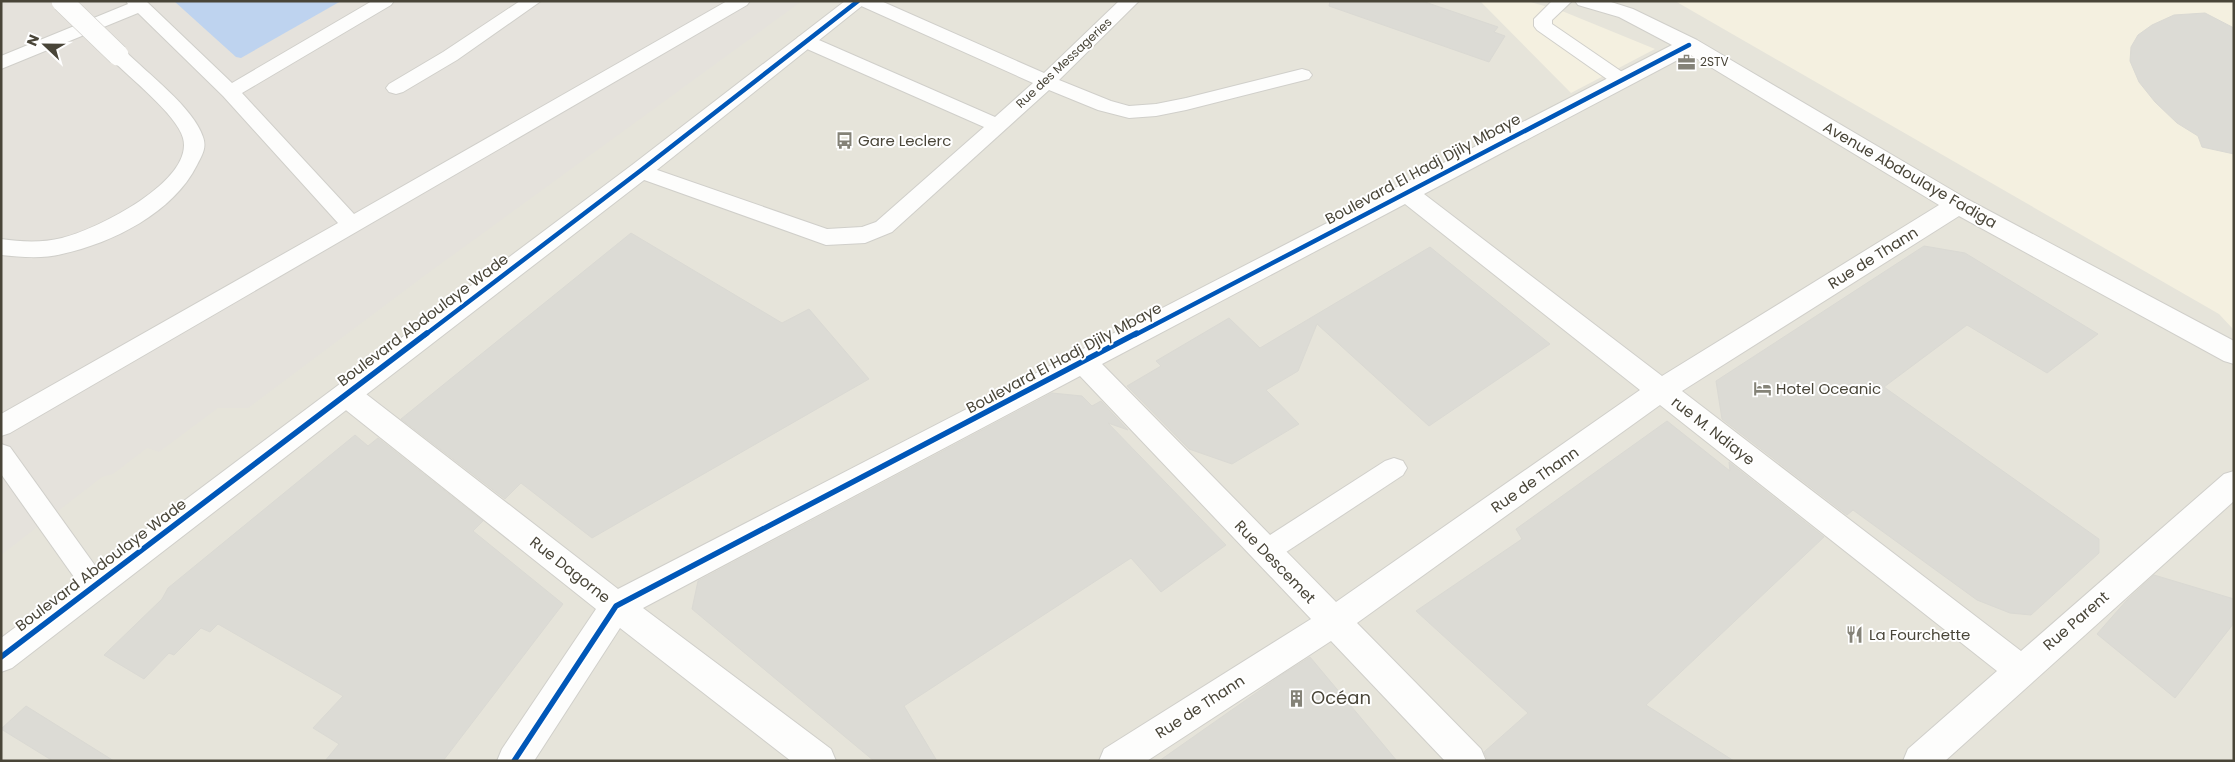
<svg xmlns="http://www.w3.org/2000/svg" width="2235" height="762" font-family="Poppins,sans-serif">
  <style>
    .residential { fill: #e6e4da }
    .commercial { fill: #f4f0e0 }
    .industrial { fill: #e5e2dc }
    .water { fill: #bed3ef }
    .building { fill: #dcdbd5; stroke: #dad9d3 }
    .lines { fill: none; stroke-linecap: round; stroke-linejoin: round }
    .service-casing { stroke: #d0cfca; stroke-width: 2 }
    .minor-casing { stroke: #d0cfca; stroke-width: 2 }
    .tertiary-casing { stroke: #d0cfca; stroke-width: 2 }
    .service { fill: #fdfdfc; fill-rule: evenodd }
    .minor { fill: #fdfdfc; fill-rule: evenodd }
    .tertiary { fill: #fdfdfc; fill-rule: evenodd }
    .service-bridge-casing { stroke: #d0cfca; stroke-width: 22; stroke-linecap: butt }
    .service-bridge { stroke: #fdfdfc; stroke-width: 21 }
    .cycleway-far1-casing { stroke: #fff; stroke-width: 7 }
    .cycleway-casing { stroke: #fff; stroke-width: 9 }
    .cycleway-far1 { stroke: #0057b8; stroke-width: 4.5 }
    .cycleway { stroke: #0057b8; stroke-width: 5.5 }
    .labels { text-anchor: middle; stroke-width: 4; stroke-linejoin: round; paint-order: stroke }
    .far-poi-label { font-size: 12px; fill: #494538; stroke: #fff; text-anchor: start }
    .far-street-label { font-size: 12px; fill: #494538; stroke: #fff }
    .poi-label { font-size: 15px; fill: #494538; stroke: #fff; text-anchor: start }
    .street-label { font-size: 15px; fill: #494538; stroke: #fff }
    .near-poi-label { font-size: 18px; fill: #494538; stroke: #fff; text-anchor: start }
  </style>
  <rect width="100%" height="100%" fill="#f2f2ed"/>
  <rect class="residential" x="1" y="1" width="2233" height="760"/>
  <g class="commercial">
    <polygon points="1480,1 1527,1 1562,11 1655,49 1571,93"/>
    <polygon points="1675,1 2234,1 2234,330 2219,314"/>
  </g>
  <polygon class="industrial" points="1,1 802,1 420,279 248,408 218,408 159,452 147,448 113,474 102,477 1,555"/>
  <polygon class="water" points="174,1 341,1 241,58 236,57"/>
  <g class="building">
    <polygon points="1330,1 1422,1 1498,27 1494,32 1505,36 1489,62 1329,6"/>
    <polygon points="2205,13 2234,28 2234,154 2202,147 2198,136 2177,123 2155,102 2139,82 2130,61 2131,47 2138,35 2152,25 2174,15"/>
    <polygon points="631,233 782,323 809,309 869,379 592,538 521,483 505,499 401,419"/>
    <polygon points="1924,246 1965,253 2098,334 2047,373 1967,325 1884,387 2099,539 2099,553 2031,615 2010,613 1977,600 1853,510 1847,515 1722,419 1716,381"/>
    <polygon points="1430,247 1550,344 1429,426 1317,324 1298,371 1266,390 1299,424 1232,464 1189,449 1127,386 1161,366 1156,361 1229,318 1260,348"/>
    <polygon points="1052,393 1082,396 1092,406 1101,401 1128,430 1108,423 1226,545 1161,592 1131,558 904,706 937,761 874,761 692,609 698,581"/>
    <polygon points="1667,421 1730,471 1729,462 1824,537 1646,705 1734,761 1488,761 1484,752 1528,713 1416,611 1522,539 1516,529"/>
    <polygon points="355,435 368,446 378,438 483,521 473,531 563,604 443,761 325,761 339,744 313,728 343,696 218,624 210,632 201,628 174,655 169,653 144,679 104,655 162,599 168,588"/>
    <polygon points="2154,575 2234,599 2234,623 2175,698 2097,634 2127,600"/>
    <polygon points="1310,657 1397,761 1159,761 1283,674"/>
    <polygon points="26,706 114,761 53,761 1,729"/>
  </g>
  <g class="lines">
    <defs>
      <g id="service">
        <polygon points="126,1 146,1 232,83 372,1 394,1 391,5 242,93 354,214 727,1 750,1 747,5 10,433 1,436 1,414 338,223 223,96 138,13 1,69 1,56 128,4"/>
        <polygon points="520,1 541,1 457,60 403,92 396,94 389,92 386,88 389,84 443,52"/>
        <polygon points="856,1 881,1 1044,73 1119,1 1139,1 1059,80 1111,101 1129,106 1156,104 1186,98 1302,69 1309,71 1312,75 1309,79 1186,110 1156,116 1129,118 1098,110 1049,90 892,232 865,243 826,245 633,176 630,171 633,166 640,164 827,229 862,227 876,222 984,127 798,45 796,41 798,37 805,35 812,37 995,117 1033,83 859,5"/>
        <polygon points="1552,1 1572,1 1552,20 1552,24 1628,76 1631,80 1628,84 1621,86 1614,84 1537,30 1534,26 1534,19"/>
        <path d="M118,49l7,2c22,22 69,57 78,86 4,11 -1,18 -6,28 -24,48 -85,78 -135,89 -20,5 -41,3 -61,1v-16c20,3 41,4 61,-1 34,-8 133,-57 121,-100 -6,-23 -54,-61 -72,-79l-2,-4 2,-4z"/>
        <polygon points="1,444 10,447 104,578 108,586 104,594 95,598 86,594 1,474"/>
        <polygon points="1394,458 1403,461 1407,468 1403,475 1274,560 1265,564 1256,560 1252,552 1256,544 1385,461"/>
      </g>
      <path id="minor" d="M1575,1h33l25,8 64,31 270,159 267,142v23l-10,-3 -265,-145 -277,175 339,260 203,-177 10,-3v30l-289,260h-42l5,-12 89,-78 -337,-266 -303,218 124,126 5,12h-41l-114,-120 -184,120h-48l5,-12 207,-130 -231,-243 -437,232 188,141 5,12h-45l-171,-133 -86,133h-37l5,-12 94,-140 -259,-206 -4,-8 4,-8 10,-3 10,3 261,202 1054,-544 -53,-28 -41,-12zM1689,54l250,151 -277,171 -238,-182zM1405,204l235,186 -304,212 -234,-238z"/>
      <polygon id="tertiary" points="845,1 868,1 648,177 12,668 1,672 1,638 632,165"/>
    </defs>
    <use href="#service" class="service-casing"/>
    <use href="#minor" class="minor-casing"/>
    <use href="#tertiary" class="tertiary-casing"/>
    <use href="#service" class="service"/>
    <use href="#minor" class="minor"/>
    <use href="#tertiary" class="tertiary"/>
    <defs>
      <polyline id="service-bridge" points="62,1 118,55"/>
    </defs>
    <use href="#service-bridge" class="service-bridge-casing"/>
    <use href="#service-bridge" class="service-bridge"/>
    <defs>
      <g id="cycleway-far1">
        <polyline points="425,335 640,171 858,1"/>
        <polyline points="1135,335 1689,45"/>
      </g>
      <g id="cycleway">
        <polyline points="1,657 427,333"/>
        <polyline points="514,761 616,606 1137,333"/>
      </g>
    </defs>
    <use href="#cycleway-far1" class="cycleway-far1-casing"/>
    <use href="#cycleway" class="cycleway-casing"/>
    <use href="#cycleway-far1" class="cycleway-far1"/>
    <use href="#cycleway" class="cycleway"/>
  </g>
  <defs>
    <symbol id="office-bare" viewBox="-9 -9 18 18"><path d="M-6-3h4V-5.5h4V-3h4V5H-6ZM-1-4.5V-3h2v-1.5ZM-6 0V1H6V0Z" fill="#848277" stroke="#fff" stroke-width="2.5" paint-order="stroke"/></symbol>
    <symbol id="bus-bare" viewBox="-9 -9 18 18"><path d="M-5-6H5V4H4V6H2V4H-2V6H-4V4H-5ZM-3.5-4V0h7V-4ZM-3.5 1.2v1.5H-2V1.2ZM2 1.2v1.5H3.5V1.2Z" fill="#848277" stroke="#fff" stroke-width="2.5" paint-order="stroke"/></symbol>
    <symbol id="hotel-bare" viewBox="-9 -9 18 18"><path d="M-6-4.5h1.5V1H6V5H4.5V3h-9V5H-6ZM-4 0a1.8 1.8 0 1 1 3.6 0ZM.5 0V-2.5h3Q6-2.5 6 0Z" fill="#848277" stroke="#fff" stroke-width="2.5" paint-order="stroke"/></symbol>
    <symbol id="restaurant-bare" viewBox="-9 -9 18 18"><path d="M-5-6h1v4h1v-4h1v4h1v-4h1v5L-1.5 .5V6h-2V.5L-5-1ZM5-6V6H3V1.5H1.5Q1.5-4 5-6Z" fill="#848277" stroke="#fff" stroke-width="2.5" paint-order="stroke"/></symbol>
    <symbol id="building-bare" viewBox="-9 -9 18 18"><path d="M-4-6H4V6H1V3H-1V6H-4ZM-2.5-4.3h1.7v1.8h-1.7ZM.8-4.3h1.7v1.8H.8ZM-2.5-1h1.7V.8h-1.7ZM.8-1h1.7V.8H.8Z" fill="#848277" stroke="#fff" stroke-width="2.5" paint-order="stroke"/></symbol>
  </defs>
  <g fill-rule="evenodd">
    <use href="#office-bare" x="1674" y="50" width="25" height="25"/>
    <use href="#bus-bare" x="832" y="128" width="25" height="25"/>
    <use href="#hotel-bare" x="1750" y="376" width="25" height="25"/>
    <use href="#restaurant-bare" x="1842" y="622" width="25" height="25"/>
    <use href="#building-bare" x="1284" y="686" width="25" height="25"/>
  </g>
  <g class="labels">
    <g class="far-poi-label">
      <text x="1700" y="66">2STV</text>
    </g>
    <g class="far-street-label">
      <text transform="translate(1064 63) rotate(-43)" y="4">Rue des Messageries</text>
    </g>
    <g class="poi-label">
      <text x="858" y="146">Gare Leclerc</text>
      <text x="1776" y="394">Hotel Oceanic</text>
      <text x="1869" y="640">La Fourchette</text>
    </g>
    <g class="street-label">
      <text transform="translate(1423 169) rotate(-28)" y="5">Boulevard El Hadj Djily Mbaye</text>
      <text transform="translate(1910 175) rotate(30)" y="5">Avenue Abdoulaye Fadiga</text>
      <text transform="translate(1873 258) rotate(-32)" y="5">Rue de Thann</text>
      <text transform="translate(423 320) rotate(-37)" y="5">Boulevard Abdoulaye Wade</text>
      <text transform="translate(1064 358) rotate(-28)" y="5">Boulevard El Hadj Djily Mbaye</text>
      <text transform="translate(1713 431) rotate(38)" y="5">rue M. Ndiaye</text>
      <text transform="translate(1535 480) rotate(-35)" y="5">Rue de Thann</text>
      <text transform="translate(1275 562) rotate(46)" y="5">Rue Descemet</text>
      <text transform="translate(101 565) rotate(-37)" y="5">Boulevard Abdoulaye Wade</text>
      <text transform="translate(570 570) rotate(38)" y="5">Rue Dagorne</text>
      <text transform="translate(2076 621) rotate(-41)" y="5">Rue Parent</text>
      <text transform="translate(1200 707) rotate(-33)" y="5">Rue de Thann</text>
    </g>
    <g class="near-poi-label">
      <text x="1311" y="704">Océan</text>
    </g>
  </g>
  <rect width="2235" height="762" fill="none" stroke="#494538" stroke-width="5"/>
  <g transform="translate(45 45) rotate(292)" stroke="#ffffff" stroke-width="4" paint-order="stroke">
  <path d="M0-4L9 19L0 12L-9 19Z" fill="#494538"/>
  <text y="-8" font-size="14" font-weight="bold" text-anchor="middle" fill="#494538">N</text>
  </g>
</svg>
